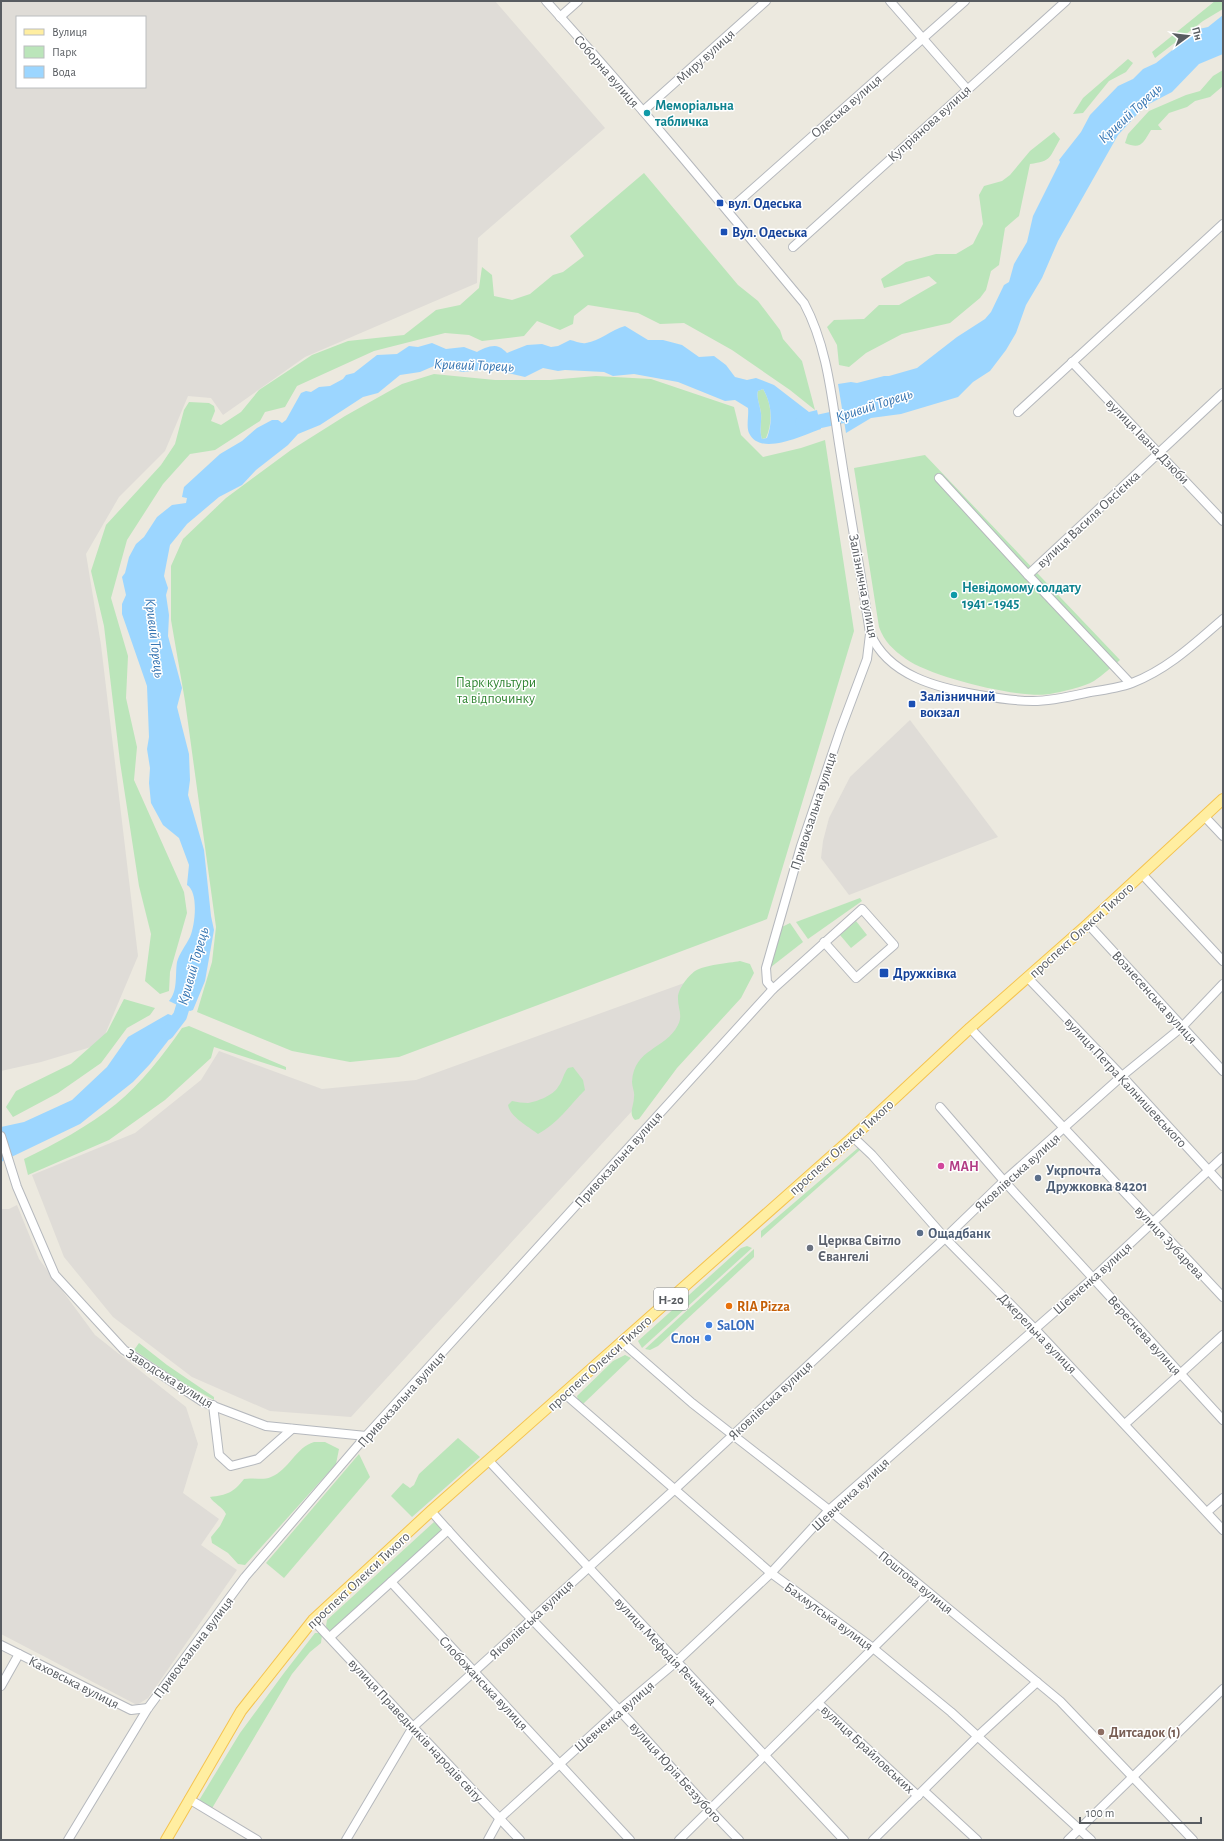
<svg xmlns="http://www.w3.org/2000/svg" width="1224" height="1841" font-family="'Alegreya Sans',sans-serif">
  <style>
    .industrial { fill: #dfdcd7; fill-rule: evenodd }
    .green { fill: #bbe5ba }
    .water { fill: #9cd6ff; fill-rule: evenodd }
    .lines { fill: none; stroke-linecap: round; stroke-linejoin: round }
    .river { stroke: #9cd6ff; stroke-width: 14 }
    .minor-casing { stroke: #b5b8bd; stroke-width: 10 }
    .major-casing { stroke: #f5c34f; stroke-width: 12 }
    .minor { stroke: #fff; stroke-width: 8 }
    .major { stroke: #ffeea1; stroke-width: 10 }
    .culture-dot { fill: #0f9aa8; stroke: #fff; stroke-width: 1.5 }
    .transit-dot { fill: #1a4fb4; stroke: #fff; stroke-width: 1.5 }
    .hotel-dot { fill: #d1479c; stroke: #fff; stroke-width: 1.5 }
    .service-dot { fill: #5c6f8a; stroke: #fff; stroke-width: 1.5 }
    .worship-dot { fill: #6b7280; stroke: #fff; stroke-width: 1.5 }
    .food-dot { fill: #e8710a; stroke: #fff; stroke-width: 1.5 }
    .shop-dot { fill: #3f7fe0; stroke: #fff; stroke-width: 1.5 }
    .education-dot { fill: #8d6e63; stroke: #fff; stroke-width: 1.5 }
    .labels { text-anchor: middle; stroke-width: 3; stroke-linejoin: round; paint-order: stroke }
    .shield { fill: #fff; stroke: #8a8d90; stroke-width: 1 }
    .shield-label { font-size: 13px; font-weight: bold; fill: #585c61 }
    .street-label { font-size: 14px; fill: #585c61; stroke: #fff }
    .culture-label { font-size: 14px; font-weight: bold; fill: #0d838f; stroke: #fff; text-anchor: start }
    .transit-label { font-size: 14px; font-weight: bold; fill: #164399; stroke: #fff; text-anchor: start }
    .park-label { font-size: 14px; fill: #328634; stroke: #fff }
    .hotel-label { font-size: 14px; font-weight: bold; fill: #b23c85; stroke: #fff; text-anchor: start }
    .service-label { font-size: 14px; font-weight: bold; fill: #4e5e75; stroke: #fff; text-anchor: start }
    .worship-label { font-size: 14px; font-weight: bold; fill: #5b616d; stroke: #fff; text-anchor: start }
    .food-label { font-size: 14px; font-weight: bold; fill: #c56008; stroke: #fff; text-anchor: start }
    .shop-label { font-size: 14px; font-weight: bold; fill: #366cbe; stroke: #fff; text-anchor: start }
    .education-label { font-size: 14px; font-weight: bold; fill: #785e54; stroke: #fff; text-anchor: start }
    .water-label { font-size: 15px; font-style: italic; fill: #3877b3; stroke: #fff }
  </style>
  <rect width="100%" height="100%" fill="#ece9df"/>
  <g class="industrial">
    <path d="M1,1h494l110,127 -127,110 -1,45 -172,74 -82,58 -12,-17 -23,-2 -23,55 -46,46 -33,57 15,91 37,311 -37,88 -60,18 -40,9zM17,17h128v70h-128z"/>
    <polygon points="910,720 998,837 849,895 821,858 823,841 829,818 850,777"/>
    <polygon points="734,965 746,987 351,1417 270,1411 192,1377 113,1317 64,1257 32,1175 135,1133 201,1080 219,1051 322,1089 416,1080"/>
    <polygon points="17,1205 39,1259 95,1335 186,1407 198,1444 183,1493 219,1519 201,1545 237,1570 148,1698 137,1705 1,1634 1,1209 9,1209"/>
  </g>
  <g class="green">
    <polygon points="1215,1 1223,1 1223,9 1203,21 1155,58 1152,52"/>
    <polygon points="1128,59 1133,63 1126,72 1109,81 1083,113 1073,114 1083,98"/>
    <path d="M1223,70v16l-13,11 -15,4 -8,6 -18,6 -11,12 4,5h-11c-8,13 -10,20 -26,13l3,-9 21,-23 37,-16 14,-4 13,-15z"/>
    <path d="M1054,132l6,7c-11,19 -8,22 -30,25l-11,52 -14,12 -6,37 -8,6 -5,19 -6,8 -30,25 -48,11 -36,19 -17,14 -10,-2 -2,-20 -10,-18 7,-7 30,-1 15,-14h20l38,-22 -8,-7 -45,12 -3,-9 25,-17 30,-8h20l17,-10 10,-20 -4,-29 5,-9 18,-5 8,-6 20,-24z"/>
    <polygon points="644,173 738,285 758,301 780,330 783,339 802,361 815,410 790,390 732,350 684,323 660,324 638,313 588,305 574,316 573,324 560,330 537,321 524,336 482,341 469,335 445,333 374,351 297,386 285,407 265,412 260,421 215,450 190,454 163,484 127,540 111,598 128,656 126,698 137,747 134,780 184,892 187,913 170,972 169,991 160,994 145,981 151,934 139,886 120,762 104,626 91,571 106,525 161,465 175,444 184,410 189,402 209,403 214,406 215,411 211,421 221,425 241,412 259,390 312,355 348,341 404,335 436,310 460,305 479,288 482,267 492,275 494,296 512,300 530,294 553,275 563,272 584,256 570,236"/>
    <polygon points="434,374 495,380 550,380 596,376 651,379 734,407 741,435 763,457 801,448 825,440 854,631 767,919 399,1057 350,1062 292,1051 197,1012 212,962 216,927 185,701 171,620 171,566 183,539 226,498 291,450 345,416 402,384"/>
    <path d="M763,389c9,15 10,33 3,49l-4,1c-3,-9 0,-17 -1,-26 -1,-8 -5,-15 -3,-22z"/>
    <path d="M925,455l195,205c-9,7 -17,15 -26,21 -10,6 -33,11 -44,13 -31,5 -119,-17 -144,-35 -13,-9 -22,-18 -27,-32l-25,-159z"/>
    <polygon points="860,898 862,901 808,939 796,922"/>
    <polygon points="856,921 867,935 851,948 840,935"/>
    <polygon points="790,923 803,942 771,967 769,967 780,928"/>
    <path d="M740,961l10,3 4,9 -13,25 -64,70 -38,51 -4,1c-7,-7 -1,-14 -1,-23 1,-5 -2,-10 -2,-15 2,-34 33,-32 46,-57 5,-10 0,-16 0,-26 -1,-9 10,-23 17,-28 9,-6 34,-8 45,-10z"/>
    <polygon points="124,999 155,1008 150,1015 127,1028 101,1063 58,1093 13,1117 6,1107 16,1091 71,1064 107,1032"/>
    <path d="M189,1026l97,41v3l-72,-23 -3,11 -46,42 -56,40 -81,35 -4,-16c31,-15 65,-33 92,-55 25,-20 48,-50 66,-76z"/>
    <path d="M573,1067l10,13 2,10c-15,15 -28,34 -47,44 -10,-8 -28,-17 -30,-29l4,-4c5,1 11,2 16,2 8,-1 26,-8 30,-16 5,-6 5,-13 10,-19z"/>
    <polygon points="858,1148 860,1150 761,1238 761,1231"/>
    <polygon points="747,1246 752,1248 642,1348 638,1341 741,1248"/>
    <polygon points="754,1249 754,1257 658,1346 650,1350 645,1349"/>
    <polygon points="139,1343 167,1365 214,1397 214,1400 183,1383 134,1350"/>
    <polygon points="625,1355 631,1358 583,1404 578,1400 577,1396 613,1361"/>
    <polygon points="458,1438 480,1457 412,1517 391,1496 403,1483 410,1488 414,1485 419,1474"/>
    <path d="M314,1442h11l14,7 -3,15 -91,101 -7,-1 -10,-11 -16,-10 -1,-6 9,-11 6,-12c-4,-8 -12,-10 -16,-17 17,-2 23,-4 34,-18 9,-2 18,2 27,-2 18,-7 25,-30 43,-35z"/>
    <polygon points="359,1454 370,1477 284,1578 266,1563"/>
    <polygon points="434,1522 441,1528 440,1533 331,1631 328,1630 326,1626 327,1620"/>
    <polygon points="315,1633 319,1633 322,1635 321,1643 310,1652 292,1674 211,1810 198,1802 240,1733 284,1673"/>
  </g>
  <g class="water">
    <polygon points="1223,15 1223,54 1199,64 1172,92 1145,106 1118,135 1058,241 1042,278 1026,305 1016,333 1006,350 990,371 973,382 958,397 901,414 871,418 846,433 838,384 851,382 857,383 884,376 889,376 917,368 957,337 985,319 991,312 1004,285 1009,282 1014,264 1027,242 1033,216 1060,162 1059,160 1081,132 1090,115 1118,86 1133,79 1143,69 1156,63 1199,29 1208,27"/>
    <path d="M625,326l23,14h15l19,5 17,12 15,-1 12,9 9,12 12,3 9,-2 18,7 35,27 8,-2 4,19c-18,6 -61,28 -72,4 -3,-7 0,-18 -1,-25l-13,-8 -10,1 -47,-19 -44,-8 -21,2 -9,-4 -39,-2 -7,1 -15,-3 -18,9 -35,-8 -27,3 -29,-6 -14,6 -20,3 -22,18 -15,4 -43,28 -22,9 -10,11 -32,25 -14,15 -23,12 -32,27 -17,21 -6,31 4,12 -2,7 3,20 -1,21 14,52 -5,19 12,47 1,26 -2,15 16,55 7,66 3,14 -9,51 -12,29 -3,1 -21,-10c9,-10 6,-26 8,-39 2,-8 9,-17 13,-25 5,-11 9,-45 -3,-52l2,-20 -10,-27 -16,-13 -12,-22 -2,-20 1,-15 -3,-19 2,-12 -2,-51 -25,-72v-10l4,-9 -4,-18 3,-4 4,-16 7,-13 8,-7 13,-20 15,-12 14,-2 1,-5 -5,-1 2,-10 36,-33 22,-13 15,-13 15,-8h6l4,3 4,-3 15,-27 5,-2 5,1 8,-5 11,-1 13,-7 3,-4 8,-2 23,-18 20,-1 12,-8 9,1 14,-4 14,6 18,-2 13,5c5,-3 16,-8 22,-5 3,1 6,4 8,6l20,-8 15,-1 9,3 7,-1 12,-6c5,1 11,4 16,3 14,-2 25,-13 39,-17zM763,389c9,15 10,33 4,49l-5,1c-3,-9 0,-17 -1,-26 -1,-8 -5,-16 -3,-22z"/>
    <polygon points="168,1014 184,1020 150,1064 133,1082 80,1124 1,1162 1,1127 24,1122 72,1100 107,1067 128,1037"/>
  </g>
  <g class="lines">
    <g class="river">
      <polyline points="802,422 812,423 862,412"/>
      <polyline points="167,1033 180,1016 188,990"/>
    </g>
    <defs>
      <g id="minor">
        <path d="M546,1c89,98 173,200 258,302 25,47 28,100 37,153 9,59 20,118 29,177 18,43 68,55 109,62 17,3 36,6 54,6 19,0 39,-5 57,-9 14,-2 29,-4 42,-9 36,-14 62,-39 91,-64"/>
        <polyline points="890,1 967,89"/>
        <polyline points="560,17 578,1"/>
        <polyline points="643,111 766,1"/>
        <polyline points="728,211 965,1"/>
        <polyline points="793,247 1066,1"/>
        <polyline points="1072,362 1223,521"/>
        <polyline points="1018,412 1223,224"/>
        <polyline points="939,478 1028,575"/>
        <polyline points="1130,683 1028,575 1223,393"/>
        <polyline points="1204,816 1223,836"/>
        <polyline points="1142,874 1223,961"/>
        <polyline points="1088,924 1223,1071"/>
        <polyline points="824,942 856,978 894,945 862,909 773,989 767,982 766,968 801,846 840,731 867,659 870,634"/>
        <polyline points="1028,978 1122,1076 1223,1186"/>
        <polyline points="970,1028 1223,1297"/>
        <polyline points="940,1107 1004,1181 1223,1420"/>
        <polyline points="1,1136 17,1187 55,1275 124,1350 203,1402 266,1426 366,1436"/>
        <polyline points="853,1137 872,1155 945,1238 1035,1329 1223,1530"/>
        <polyline points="622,1342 692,1403 829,1510 1060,1701 1193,1840"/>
        <polyline points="565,1394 771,1573 873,1648 951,1712 1091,1840"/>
        <polyline points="213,1405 219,1455 231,1466 258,1459 292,1429"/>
        <polyline points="1125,1424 1223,1335"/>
        <polyline points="489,1461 844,1840"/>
        <path d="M431,1511c60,69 125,132 187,198 41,43 79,89 121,131"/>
        <polyline points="1207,1512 1223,1498"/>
        <polyline points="448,1530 391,1582 630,1840"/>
        <polyline points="313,1620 413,1727 520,1840"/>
        <polyline points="330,1637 391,1582"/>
        <polyline points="1,1645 131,1710 148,1708"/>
        <polyline points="1,1686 19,1654"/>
        <polyline points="818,1703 918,1796"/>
        <polyline points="924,1791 977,1840"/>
        <polyline points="189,1799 257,1840"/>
        <polyline points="68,1840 148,1708 245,1577 366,1436 773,989"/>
        <polyline points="346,1840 413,1727 674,1490 945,1238 1004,1181 1122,1076 1182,1027 1223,984"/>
        <polyline points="488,1840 500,1818 619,1710 676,1662 771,1573 829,1510 1093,1278 1223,1157"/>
        <polyline points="679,1840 929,1593"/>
        <polyline points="873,1840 978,1736 1037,1682"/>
        <polyline points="1068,1840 1223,1689"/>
      </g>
      <polyline id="major" points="166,1840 241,1711 313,1620 431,1511 853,1137 970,1028 1088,924 1223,799"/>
    </defs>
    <use href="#minor" class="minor-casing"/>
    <use href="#major" class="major-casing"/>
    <use href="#minor" class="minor"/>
    <use href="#major" class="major"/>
  </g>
  <g class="culture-dot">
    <circle cx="647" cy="113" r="4"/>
    <circle cx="954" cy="595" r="4"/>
  </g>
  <g class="transit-dot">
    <rect x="716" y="199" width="8" height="8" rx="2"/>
    <rect x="720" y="228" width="8" height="8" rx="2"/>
    <rect x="908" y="700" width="8" height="8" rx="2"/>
    <rect x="879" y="968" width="10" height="10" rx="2"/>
  </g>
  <circle class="hotel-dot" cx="941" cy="1166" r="4"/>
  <g class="service-dot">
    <circle cx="1038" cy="1178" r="4"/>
    <circle cx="920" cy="1233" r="4"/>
  </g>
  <circle class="worship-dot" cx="810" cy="1248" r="4"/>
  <circle class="food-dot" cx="729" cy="1306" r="4"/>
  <g class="shop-dot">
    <circle cx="709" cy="1325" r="4"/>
    <circle cx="708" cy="1338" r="4"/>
  </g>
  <circle class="education-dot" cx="1101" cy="1732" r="4"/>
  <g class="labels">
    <rect class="shield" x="654" y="1288" width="34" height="22" rx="3"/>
    <g class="shield-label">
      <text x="671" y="1304">Н-20</text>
    </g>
    <g class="street-label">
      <text transform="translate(705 56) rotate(-42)" y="5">Миру вулиця</text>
      <text transform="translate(607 71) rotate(49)" y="5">Соборна вулиця</text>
      <text transform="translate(846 106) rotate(-41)" y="5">Одеська вулиця</text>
      <text transform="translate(929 123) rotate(-42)" y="5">Купріянова вулиця</text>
      <text transform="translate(1148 441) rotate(46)" y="5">вулиця Івана Дзюби</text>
      <text transform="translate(1088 519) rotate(-43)" y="5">вулиця Василя Овсієнка</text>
      <text transform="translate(864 586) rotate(79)" y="5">Залізнична вулиця</text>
      <text transform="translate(813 811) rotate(-72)" y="5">Привокзальна вулиця</text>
      <text transform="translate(1081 930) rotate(-42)" y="5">проспект Олекси Тихого</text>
      <text transform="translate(1155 997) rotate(48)" y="5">Вознесенська вулиця</text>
      <text transform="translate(1126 1082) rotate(47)" y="5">вулиця Петра Калнишевського</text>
      <text transform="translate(841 1147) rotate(-42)" y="5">проспект Олекси Тихого</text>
      <text transform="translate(618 1159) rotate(-48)" y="5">Привокзальна вулиця</text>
      <text transform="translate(1017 1172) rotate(-42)" y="5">Яковлівська вулиця</text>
      <text transform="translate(1170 1242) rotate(47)" y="5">вулиця Зубарева</text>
      <text transform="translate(1092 1278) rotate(-42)" y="5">Шевченка вулиця</text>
      <text transform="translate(1038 1333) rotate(46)" y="5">Джерельна вулиця</text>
      <text transform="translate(1145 1335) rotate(48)" y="5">Вереснева вулиця</text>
      <text transform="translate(599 1363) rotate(-42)" y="5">проспект Олекси Тихого</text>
      <text transform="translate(170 1378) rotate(32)" y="5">Заводська вулиця</text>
      <text transform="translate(401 1399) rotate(-48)" y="5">Привокзальна вулиця</text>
      <text transform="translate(770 1400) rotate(-43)" y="5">Яковлівська вулиця</text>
      <text transform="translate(850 1494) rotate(-43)" y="5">Шевченка вулиця</text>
      <text transform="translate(358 1580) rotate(-43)" y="5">проспект Олекси Тихого</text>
      <text transform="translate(916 1582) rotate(39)" y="5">Поштова вулиця</text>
      <text transform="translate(829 1616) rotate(36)" y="5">Бахмутська вулиця</text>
      <text transform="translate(531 1619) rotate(-43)" y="5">Яковлівська вулиця</text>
      <text transform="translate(193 1647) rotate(-53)" y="5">Привокзальна вулиця</text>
      <text transform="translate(666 1651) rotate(47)" y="5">вулиця Мефодія Речмана</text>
      <text transform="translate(74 1682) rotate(27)" y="5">Каховська вулиця</text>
      <text transform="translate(484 1683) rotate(47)" y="5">Слобожанська вулиця</text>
      <text transform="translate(614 1716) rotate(-41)" y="5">Шевченка вулиця</text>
      <text transform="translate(416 1730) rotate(47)" y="5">вулиця Праведників народів світу</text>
      <text transform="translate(868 1749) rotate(43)" y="5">вулиця Брайловських</text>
      <text transform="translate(676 1772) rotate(48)" y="5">вулиця Юрія Беззубого</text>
    </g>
    <g class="culture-label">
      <text x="655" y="110">Меморіальна<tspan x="655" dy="16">табличка</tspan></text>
      <text x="962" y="592">Невідомому солдату<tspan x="962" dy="16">1941 - 1945</tspan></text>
    </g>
    <g class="transit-label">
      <text x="728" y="208">вул. Одеська</text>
      <text x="732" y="237">Вул. Одеська</text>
      <text x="920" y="701">Залізничний<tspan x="920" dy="16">вокзал</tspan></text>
      <text x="893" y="978">Дружківка</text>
    </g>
    <g class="park-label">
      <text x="496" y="687">Парк культури<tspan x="496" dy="16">та відпочинку</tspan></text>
    </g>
    <g class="hotel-label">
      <text x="949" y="1171">МАН</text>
    </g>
    <g class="service-label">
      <text x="1046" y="1175">Укрпочта<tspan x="1046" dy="16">Дружковка 84201</tspan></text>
      <text x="928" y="1238">Ощадбанк</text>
    </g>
    <g class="worship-label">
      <text x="818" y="1245">Церква Світло<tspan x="818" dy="16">Євангелі</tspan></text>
    </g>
    <g class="food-label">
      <text x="737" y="1311">RIA Pizza</text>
    </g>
    <g class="shop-label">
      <text x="717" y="1330">SaLON</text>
      <text x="700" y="1343" text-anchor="end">Слон</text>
    </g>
    <g class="education-label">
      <text x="1109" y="1737">Дитсадок (1)</text>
    </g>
    <g class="water-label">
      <text transform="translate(1130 113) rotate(-43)" y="5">Кривий Торець</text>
      <text transform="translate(474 365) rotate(2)" y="5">Кривий Торець</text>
      <text transform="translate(874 405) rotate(-18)" y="5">Кривий Торець</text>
      <text transform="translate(155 638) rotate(83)" y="5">Кривий Торець</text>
      <text transform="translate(193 966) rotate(-74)" y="5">Кривий Торець</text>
    </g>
  </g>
  <rect width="1224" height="1841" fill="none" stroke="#585c61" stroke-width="4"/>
  <rect x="16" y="16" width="130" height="72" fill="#ffffff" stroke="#bcbec0"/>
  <rect x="24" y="29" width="20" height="6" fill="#ffeea1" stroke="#bcbec0"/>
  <text x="52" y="36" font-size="12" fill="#585c61">Вулиця</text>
  <rect x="24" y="46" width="20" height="12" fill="#bbe5ba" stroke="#bcbec0"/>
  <text x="52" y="56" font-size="12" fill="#585c61">Парк</text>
  <rect x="24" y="66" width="20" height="12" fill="#9cd6ff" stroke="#bcbec0"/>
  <text x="52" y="76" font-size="12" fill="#585c61">Вода</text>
  <g transform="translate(1188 36) rotate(75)" stroke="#ffffff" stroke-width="3" paint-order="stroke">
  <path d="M0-3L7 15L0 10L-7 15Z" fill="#585c61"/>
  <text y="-6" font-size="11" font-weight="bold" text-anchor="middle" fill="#585c61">Пн</text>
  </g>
  <path d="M1080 1817v6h121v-6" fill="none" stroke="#585c61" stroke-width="2"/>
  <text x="1086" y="1817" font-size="12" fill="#585c61" stroke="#ffffff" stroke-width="3" paint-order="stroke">100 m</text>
</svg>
